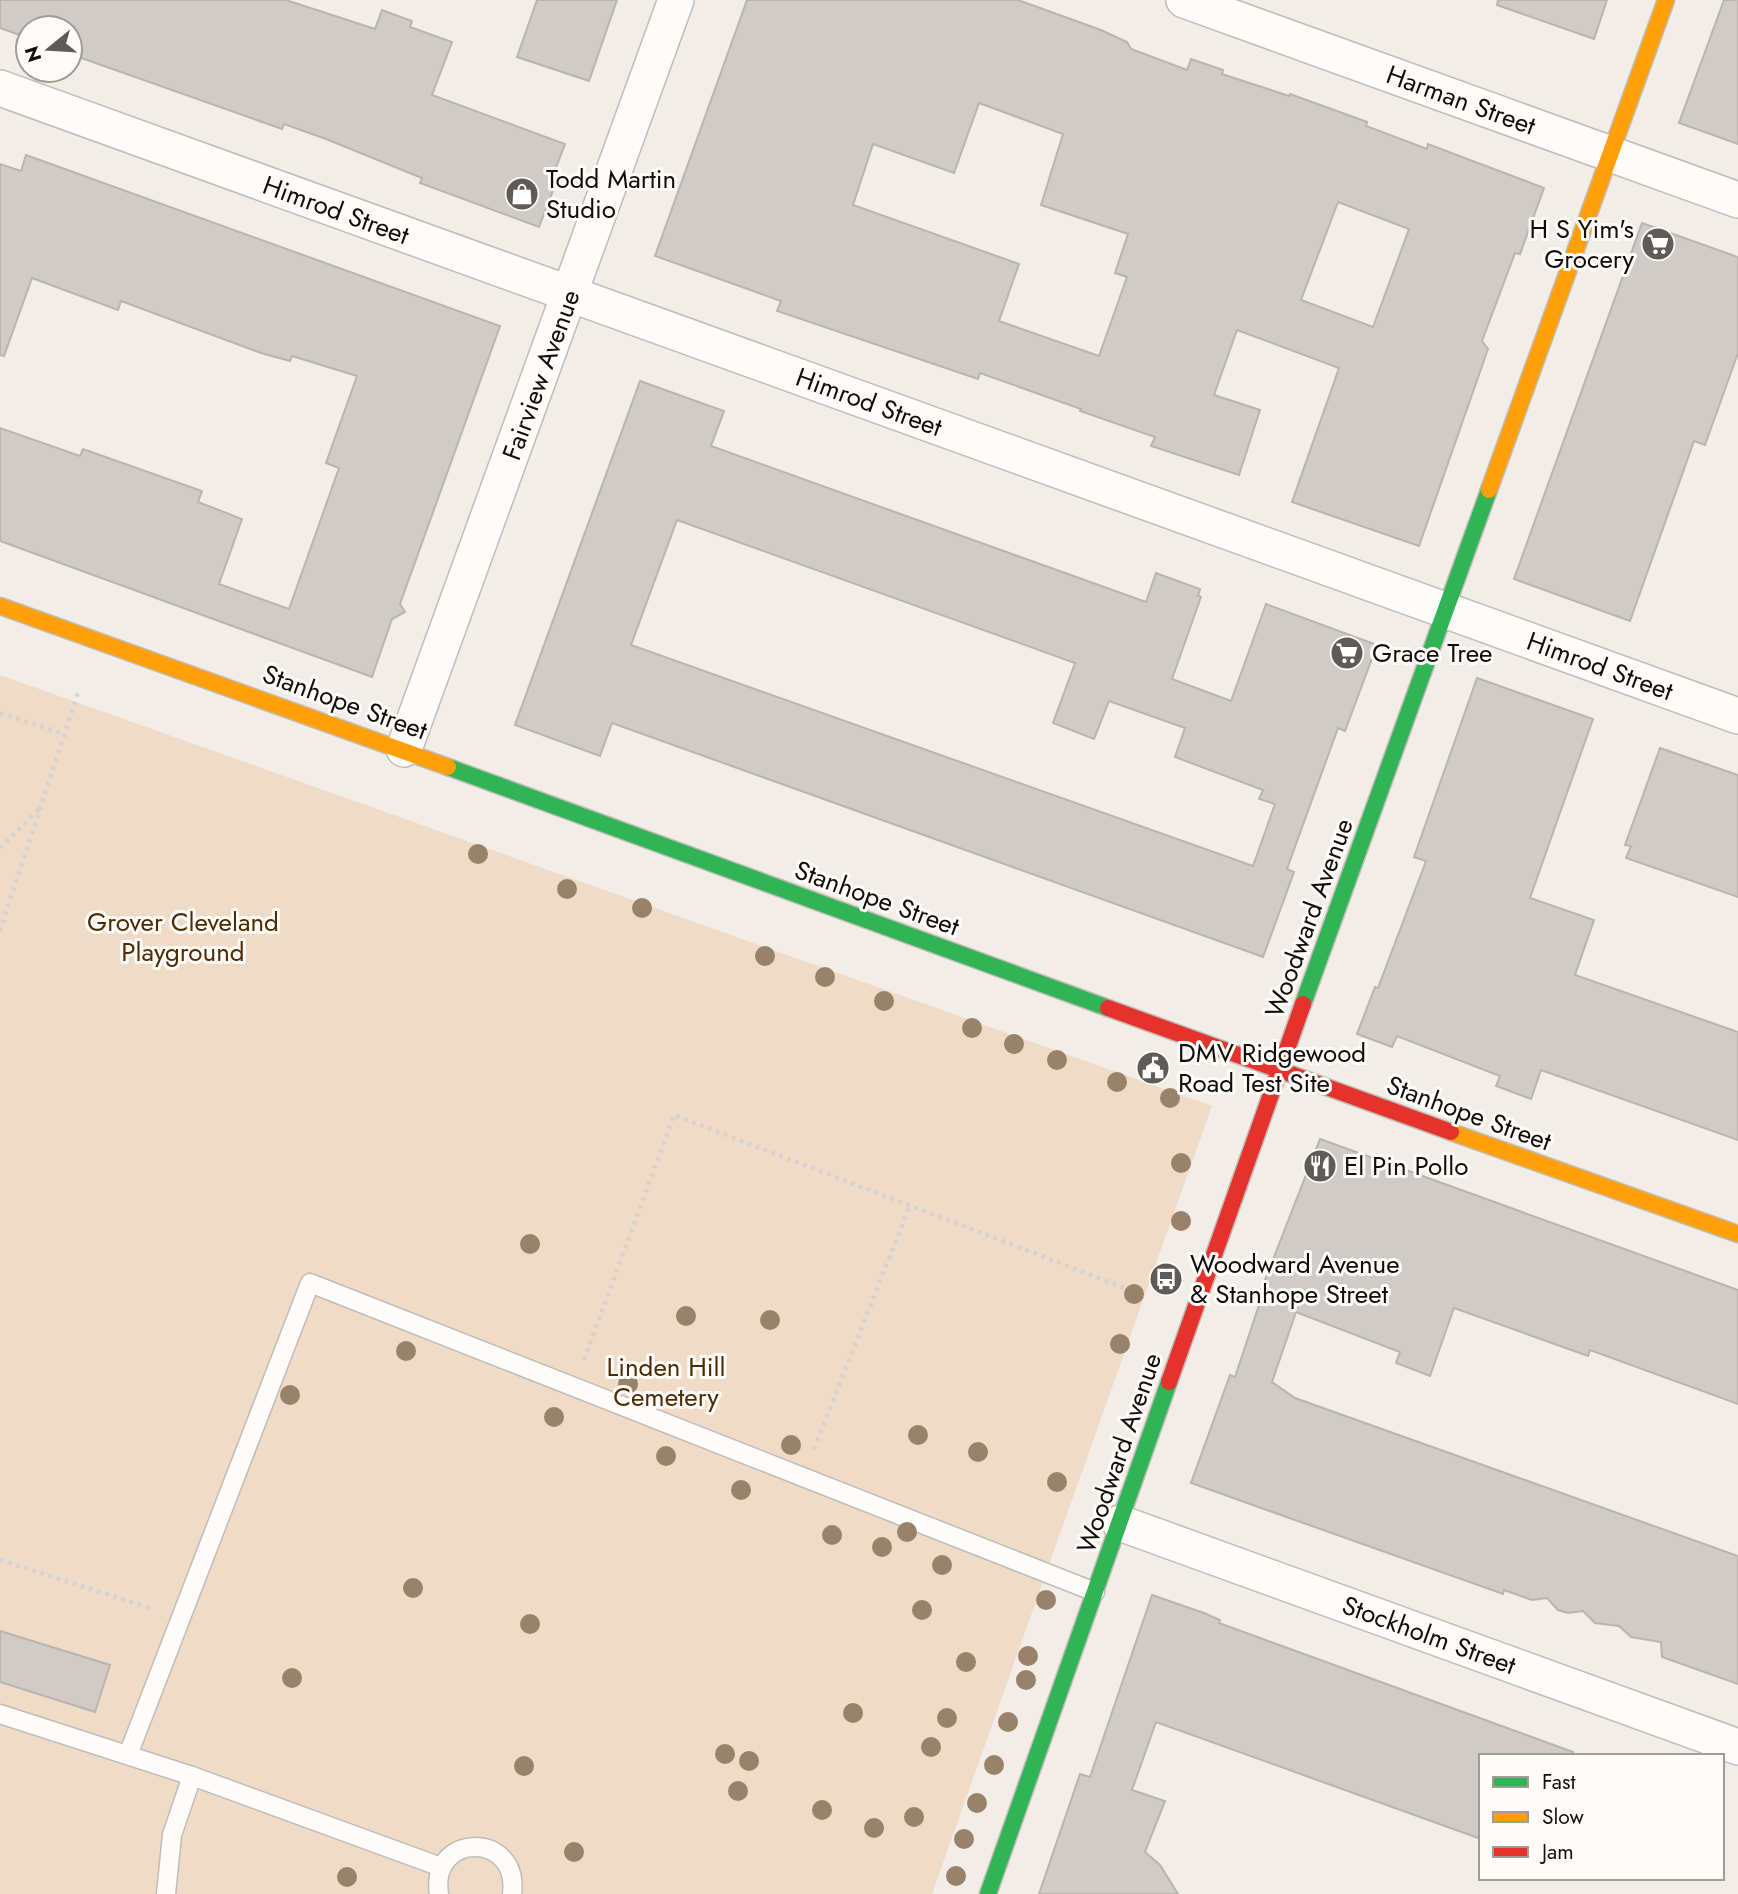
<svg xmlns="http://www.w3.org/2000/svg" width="1738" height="1894" font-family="Jost,sans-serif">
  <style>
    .green { fill: #f0dbc7 }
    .building { fill: #d0cbc6; stroke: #b9b4af; stroke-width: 2; fill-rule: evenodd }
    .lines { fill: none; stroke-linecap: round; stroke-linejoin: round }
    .lane-casing { stroke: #c0bcb7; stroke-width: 21 }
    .street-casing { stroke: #c0bcb7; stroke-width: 38 }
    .fast-casing { stroke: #c0bcb7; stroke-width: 19 }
    .slow-casing { stroke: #c0bcb7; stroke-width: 19 }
    .jam-casing { stroke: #c0bcb7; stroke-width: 19 }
    .path { stroke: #d4d3d1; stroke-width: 4.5; stroke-dasharray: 3.5 5; stroke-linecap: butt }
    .lane { stroke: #fdfcfb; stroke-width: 18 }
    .street { stroke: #fdfcfb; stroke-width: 35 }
    .fast { stroke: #30b455; stroke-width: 16 }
    .slow { stroke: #ff9f0a; stroke-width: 16 }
    .jam { stroke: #e5322d; stroke-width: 16 }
    .tree { fill: #98836a }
    .labels { text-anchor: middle; stroke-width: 6; stroke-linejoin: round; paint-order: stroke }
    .street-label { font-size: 26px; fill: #110d09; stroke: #fefcf9 }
    .poi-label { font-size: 26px; fill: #110d09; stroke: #fefcf9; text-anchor: start }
    .park-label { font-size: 26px; fill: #4d2c03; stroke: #fefcf9 }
  </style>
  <rect width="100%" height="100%" fill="#f3ede7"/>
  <polygon class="green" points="0,675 1212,1106 932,1894 0,1894"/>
  <g class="building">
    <polygon points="0,0 286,0 375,29 382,10 412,21 410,27 452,42 432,95 565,144 552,178 557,180 539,227 420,183 422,178 326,139 284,124 282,129 70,54 70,28 28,28 28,38 0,28"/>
    <polygon points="537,0 617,0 589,81 517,57"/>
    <path d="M747,0h271l83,30 26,12 4,7 56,21 4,-11 32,11 -1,4 67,22 1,-2 77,28 -1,4 61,23 1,-5 116,44 -24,66 -5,-1 -33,88 6,8 -69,197 -127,-44 47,-134 -102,-38 -23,65 46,15 -21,65 -88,-29 4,-9 -75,-26 1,-2 -101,-36 -2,6 -201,-68 4,-10 -126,-45zM979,103l84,31 -22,71 87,29 -13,39 12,4 -28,79 -100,-35 20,-57 -166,-59 20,-61 81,29zM1338,202l71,27 -36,98 -72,-27z"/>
    <polygon points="1498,0 1607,0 1594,39 1497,5"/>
    <polygon points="1724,0 1738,0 1738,144 1679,123"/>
    <polygon points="26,155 500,326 400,604 405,612 392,619 372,677 0,541 0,428 80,456 83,449 202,491 198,502 242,519 219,584 289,609 339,468 326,463 357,376 292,356 290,361 261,353 121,301 118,310 32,278 4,356 0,355 0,164 21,171"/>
    <polygon points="1642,223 1738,257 1738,353 1705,445 1694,441 1630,621 1514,579"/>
    <path d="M640,381l84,30 -13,35 435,156 10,-29 44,16 -2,7 3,1 -29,82 59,22 35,-97 111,41 -32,86 -7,-3 -51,141 7,3 -31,85 -651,-234 -12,33 -85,-31zM677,520l398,143 -22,60 41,16 15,-38 76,27 -10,29 88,33 -4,9 16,5 -22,62 -622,-221z"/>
    <polygon points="1477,678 1593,719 1530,898 1594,920 1575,975 1738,1032 1738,1140 1541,1070 1531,1099 1496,1086 1500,1076 1397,1036 1392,1047 1357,1034 1375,987 1378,988 1426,861 1414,857"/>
    <polygon points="1660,748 1738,775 1738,897 1626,858 1631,846 1625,845"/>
    <polygon points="1320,1139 1738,1290 1738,1404 1590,1350 1588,1356 1454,1308 1430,1376 1396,1363 1400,1352 1296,1312 1272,1382 1295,1398 1738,1556 1738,1684 1662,1657 1661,1642 1631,1637 1619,1626 1595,1623 1583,1611 1568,1613 1558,1610 1547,1598 1532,1600 1504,1590 1503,1594 1191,1483 1230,1375 1235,1377 1261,1299 1258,1298"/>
    <polygon points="1152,1595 1204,1613 1220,1620 1219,1623 1573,1752 1573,1756 1481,1756 1481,1839 1156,1722 1132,1790 1165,1801 1145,1852 1160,1865 1178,1894 1039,1894 1080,1774 1090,1777"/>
    <polygon points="0,1631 110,1665 95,1712 0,1682"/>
  </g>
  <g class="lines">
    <defs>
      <g id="lane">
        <polyline points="0,1714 192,1776 441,1867"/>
        <polyline points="128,1755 310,1283 1095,1592"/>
        <polyline points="166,1894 172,1835 192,1776"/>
        <path d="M439,1894c-10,-62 81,-63 73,0"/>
      </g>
      <g id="street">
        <polyline points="1184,0 1738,200"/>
        <polyline points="0,88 1738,716"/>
        <polyline points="404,749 676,0"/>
        <polyline points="1120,1523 1738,1747"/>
      </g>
      <g id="fast">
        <polyline points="448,767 1108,1008"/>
        <polyline points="1303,1004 1489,490"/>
        <polyline points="988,1894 1169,1382"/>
      </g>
      <g id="slow">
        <polyline points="1489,490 1666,0"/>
        <polyline points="0,606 448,767"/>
        <polyline points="1451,1132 1738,1234"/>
      </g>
      <g id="jam">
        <polyline points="1108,1008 1451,1132"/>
        <polyline points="1169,1382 1303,1004"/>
      </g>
    </defs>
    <use href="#lane" class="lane-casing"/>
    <use href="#street" class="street-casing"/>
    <use href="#fast" class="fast-casing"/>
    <use href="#slow" class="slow-casing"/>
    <use href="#jam" class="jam-casing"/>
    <g class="path">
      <polyline points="0,713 64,734"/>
      <polyline points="0,848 39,809"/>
      <polyline points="0,931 78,693"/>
      <polyline points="584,1360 674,1115 1125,1288"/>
      <polyline points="814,1449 910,1205"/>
      <polyline points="0,1560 153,1609"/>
    </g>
    <use href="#lane" class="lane"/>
    <use href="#street" class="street"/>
    <use href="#fast" class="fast"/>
    <use href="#slow" class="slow"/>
    <use href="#jam" class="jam"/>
  </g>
  <g class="tree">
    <circle cx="478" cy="854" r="10"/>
    <circle cx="567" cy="889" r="10"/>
    <circle cx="642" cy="908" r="10"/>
    <circle cx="765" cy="956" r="10"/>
    <circle cx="825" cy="977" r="10"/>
    <circle cx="884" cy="1001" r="10"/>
    <circle cx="972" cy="1028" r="10"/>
    <circle cx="1014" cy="1044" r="10"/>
    <circle cx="1057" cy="1060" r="10"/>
    <circle cx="1117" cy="1082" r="10"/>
    <circle cx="1170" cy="1098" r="10"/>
    <circle cx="1181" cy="1163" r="10"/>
    <circle cx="1181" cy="1221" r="10"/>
    <circle cx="530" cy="1244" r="10"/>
    <circle cx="1134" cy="1294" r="10"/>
    <circle cx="686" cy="1316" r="10"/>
    <circle cx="770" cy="1320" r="10"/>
    <circle cx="1120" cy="1344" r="10"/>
    <circle cx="406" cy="1351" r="10"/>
    <circle cx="628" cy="1384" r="10"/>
    <circle cx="290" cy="1395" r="10"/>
    <circle cx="554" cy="1417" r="10"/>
    <circle cx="918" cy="1435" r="10"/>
    <circle cx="791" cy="1445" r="10"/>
    <circle cx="978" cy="1452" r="10"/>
    <circle cx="666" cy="1456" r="10"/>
    <circle cx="1057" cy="1482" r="10"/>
    <circle cx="741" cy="1490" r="10"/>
    <circle cx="907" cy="1532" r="10"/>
    <circle cx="832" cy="1535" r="10"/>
    <circle cx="882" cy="1547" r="10"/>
    <circle cx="942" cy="1565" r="10"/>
    <circle cx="413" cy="1588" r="10"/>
    <circle cx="1046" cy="1600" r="10"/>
    <circle cx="922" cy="1610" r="10"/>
    <circle cx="530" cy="1624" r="10"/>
    <circle cx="1028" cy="1656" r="10"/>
    <circle cx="966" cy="1662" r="10"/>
    <circle cx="292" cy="1678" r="10"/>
    <circle cx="1026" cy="1680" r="10"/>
    <circle cx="853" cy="1713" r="10"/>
    <circle cx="947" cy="1718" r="10"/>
    <circle cx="1008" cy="1722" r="10"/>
    <circle cx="931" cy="1747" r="10"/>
    <circle cx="725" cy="1754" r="10"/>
    <circle cx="749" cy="1761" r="10"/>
    <circle cx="994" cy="1765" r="10"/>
    <circle cx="524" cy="1766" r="10"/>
    <circle cx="738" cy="1791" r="10"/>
    <circle cx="977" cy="1803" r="10"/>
    <circle cx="822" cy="1810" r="10"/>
    <circle cx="914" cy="1817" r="10"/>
    <circle cx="874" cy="1828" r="10"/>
    <circle cx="964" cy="1839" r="10"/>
    <circle cx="574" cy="1852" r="10"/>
    <circle cx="956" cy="1876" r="10"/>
    <circle cx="347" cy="1877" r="10"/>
  </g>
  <defs>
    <symbol id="shop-disc" viewBox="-11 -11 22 22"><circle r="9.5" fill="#605b57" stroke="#fefcf9"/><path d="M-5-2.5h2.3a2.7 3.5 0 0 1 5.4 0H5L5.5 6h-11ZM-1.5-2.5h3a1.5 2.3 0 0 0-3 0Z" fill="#fff"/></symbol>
    <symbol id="supermarket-disc" viewBox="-11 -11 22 22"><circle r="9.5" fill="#605b57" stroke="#fefcf9"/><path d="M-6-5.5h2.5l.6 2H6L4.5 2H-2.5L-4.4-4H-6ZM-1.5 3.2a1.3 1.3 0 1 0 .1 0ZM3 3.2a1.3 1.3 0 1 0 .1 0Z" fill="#fff"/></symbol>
    <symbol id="civic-disc" viewBox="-11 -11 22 22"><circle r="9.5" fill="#605b57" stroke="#fefcf9"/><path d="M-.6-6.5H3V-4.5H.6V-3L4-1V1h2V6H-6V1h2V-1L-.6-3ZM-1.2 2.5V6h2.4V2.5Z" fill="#fff"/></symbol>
    <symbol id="restaurant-disc" viewBox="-11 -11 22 22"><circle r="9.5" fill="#605b57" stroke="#fefcf9"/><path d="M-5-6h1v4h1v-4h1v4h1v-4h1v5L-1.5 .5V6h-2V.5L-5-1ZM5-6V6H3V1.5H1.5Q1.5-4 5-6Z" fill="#fff"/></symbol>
    <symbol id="bus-disc" viewBox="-11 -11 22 22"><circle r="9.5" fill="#605b57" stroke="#fefcf9"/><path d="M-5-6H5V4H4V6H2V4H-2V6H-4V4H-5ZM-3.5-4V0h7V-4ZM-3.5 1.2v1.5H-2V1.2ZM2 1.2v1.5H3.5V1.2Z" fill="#fff"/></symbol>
  </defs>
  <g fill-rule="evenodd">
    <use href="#shop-disc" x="503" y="175" width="38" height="38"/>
    <use href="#supermarket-disc" x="1639" y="225" width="38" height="38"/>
    <use href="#supermarket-disc" x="1328" y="634" width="38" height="38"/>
    <use href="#civic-disc" x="1134" y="1049" width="38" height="38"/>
    <use href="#restaurant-disc" x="1301" y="1147" width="38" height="38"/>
    <use href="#bus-disc" x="1147" y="1260" width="38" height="38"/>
  </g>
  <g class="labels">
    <g class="street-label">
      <text transform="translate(1461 100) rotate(20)" y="9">Harman Street</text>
      <text transform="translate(336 210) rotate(20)" y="9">Himrod Street</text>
      <text transform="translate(541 375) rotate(-70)" y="9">Fairview Avenue</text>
      <text transform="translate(869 402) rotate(20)" y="9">Himrod Street</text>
      <text transform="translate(1600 666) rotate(20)" y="9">Himrod Street</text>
      <text transform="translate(345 702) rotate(20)" y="9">Stanhope Street</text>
      <text transform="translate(877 898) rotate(20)" y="9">Stanhope Street</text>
      <text transform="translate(1309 918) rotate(-70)" y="9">Woodward Avenue</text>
      <text transform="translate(1469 1113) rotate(20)" y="9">Stanhope Street</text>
      <text transform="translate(1119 1453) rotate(-71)" y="9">Woodward Avenue</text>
      <text transform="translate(1429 1635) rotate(20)" y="9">Stockholm Street</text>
    </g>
    <g class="poi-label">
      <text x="546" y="188">Todd Martin<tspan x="546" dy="30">Studio</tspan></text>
      <text x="1634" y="238" text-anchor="end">H S Yim's<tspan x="1634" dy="30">Grocery</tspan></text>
      <text x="1372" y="662">Grace Tree</text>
      <text x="1178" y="1062">DMV Ridgewood<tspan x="1178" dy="30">Road Test Site</tspan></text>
      <text x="1344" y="1175">El Pin Pollo</text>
      <text x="1190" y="1273">Woodward Avenue<tspan x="1190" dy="30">&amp; Stanhope Street</tspan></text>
    </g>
    <g class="park-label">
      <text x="183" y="931">Grover Cleveland<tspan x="183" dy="30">Playground</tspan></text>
      <text x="666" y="1376">Linden Hill<tspan x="666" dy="30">Cemetery</tspan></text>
    </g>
  </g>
  <rect x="1479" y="1754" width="245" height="126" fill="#fefcf9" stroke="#9f9c99" stroke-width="2"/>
  <rect x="1493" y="1777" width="35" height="10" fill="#30b455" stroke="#9f9c99" stroke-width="2"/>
  <text x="1542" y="1789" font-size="21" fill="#110d09">Fast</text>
  <rect x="1493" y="1812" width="35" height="10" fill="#ff9f0a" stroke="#9f9c99" stroke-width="2"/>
  <text x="1542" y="1824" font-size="21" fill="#110d09">Slow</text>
  <rect x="1493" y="1847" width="35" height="10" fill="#e5322d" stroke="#9f9c99" stroke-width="2"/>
  <text x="1542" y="1859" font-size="21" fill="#110d09">Jam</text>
  <g transform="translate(49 49) rotate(252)"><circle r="33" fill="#fefcf9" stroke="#9f9c99" stroke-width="2"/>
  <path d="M0-5L12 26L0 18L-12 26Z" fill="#605b57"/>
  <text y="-10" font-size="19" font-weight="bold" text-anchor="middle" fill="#110d09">N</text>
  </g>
</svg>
